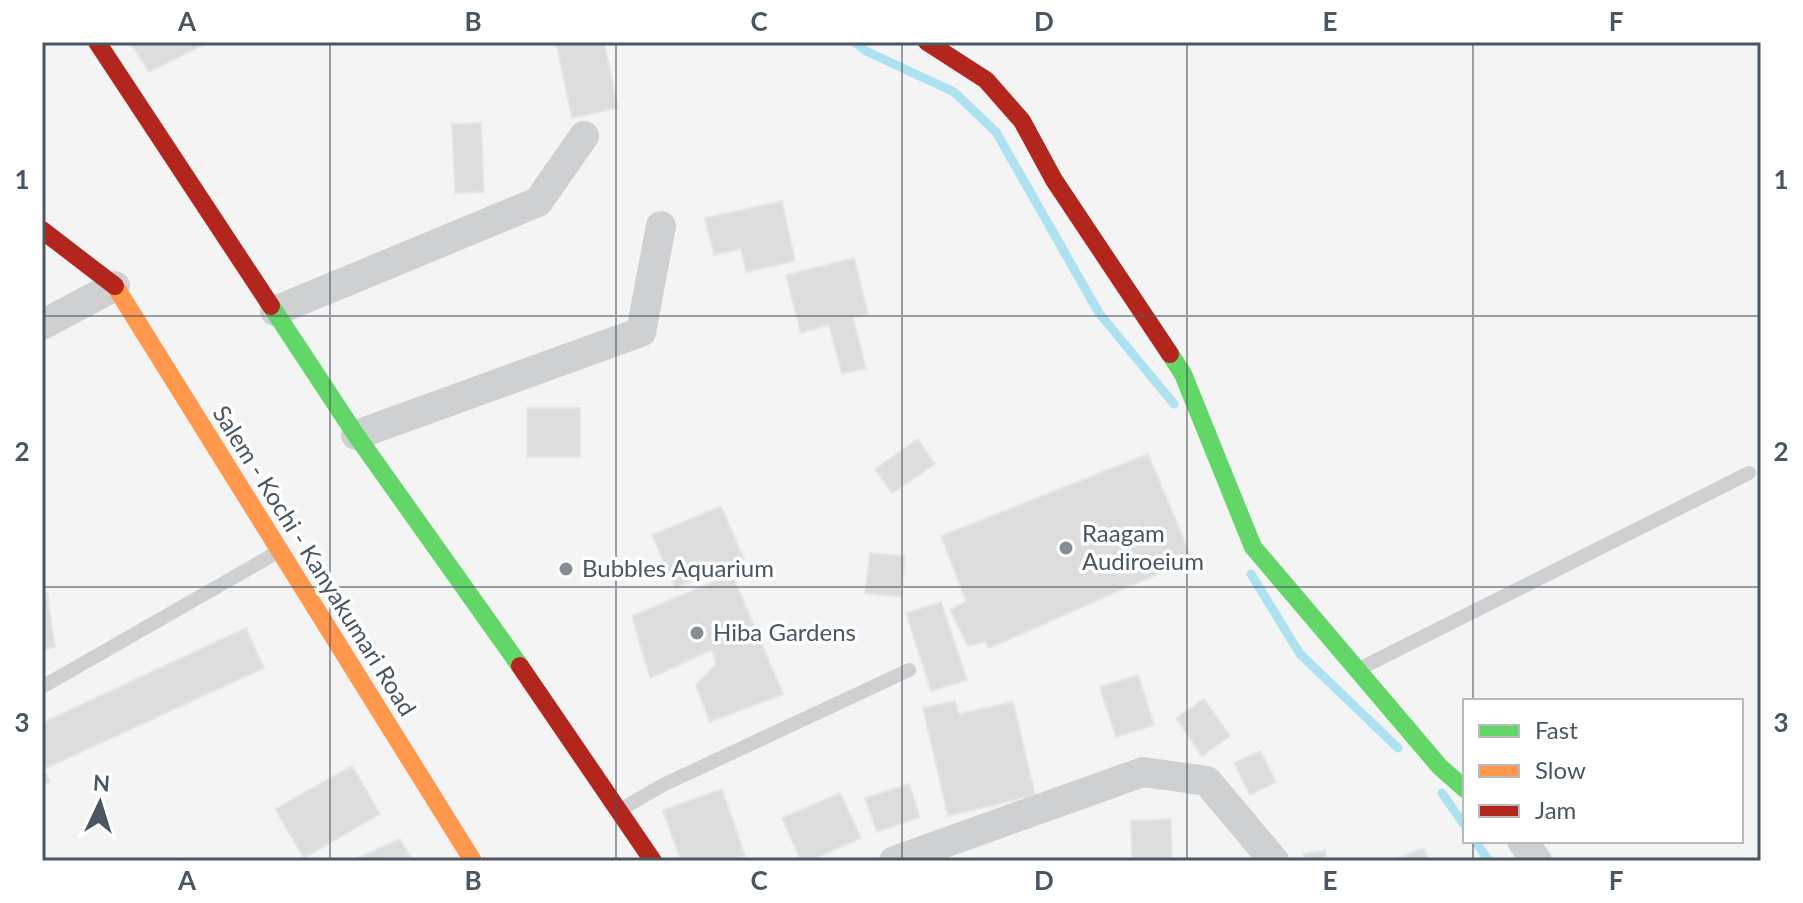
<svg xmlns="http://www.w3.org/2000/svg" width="1803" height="903" font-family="Lato,sans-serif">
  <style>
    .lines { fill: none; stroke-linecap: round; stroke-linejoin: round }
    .stream { stroke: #aee2f0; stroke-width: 9 }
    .building { fill: #ddddde; stroke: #e5e6e7; stroke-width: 2 }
    .lane { stroke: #ced0d2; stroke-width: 14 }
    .street { stroke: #ced0d2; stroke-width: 30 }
    .fast { stroke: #63d668; stroke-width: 18 }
    .slow { stroke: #ff974d; stroke-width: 18 }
    .jam { stroke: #b3261e; stroke-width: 18 }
    .grid { fill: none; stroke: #4a5661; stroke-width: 2; stroke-opacity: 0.55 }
    .poi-dot { fill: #868d94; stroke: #fff; stroke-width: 3 }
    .labels { text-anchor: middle; stroke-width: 7; stroke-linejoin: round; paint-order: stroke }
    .poi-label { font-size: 24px; fill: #4a5661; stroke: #fff; text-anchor: start }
    .street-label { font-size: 24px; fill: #4a5661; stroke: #fff }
    .neatline { fill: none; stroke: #4a5661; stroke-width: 3 }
    .grid-label { font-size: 26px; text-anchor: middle; font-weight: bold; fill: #4a5661 }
  </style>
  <rect width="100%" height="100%" fill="#f4f4f4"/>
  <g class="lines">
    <g class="stream">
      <polyline points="855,42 866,51 954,92 996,132 1099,313 1174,404"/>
      <polyline points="1251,574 1300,654 1398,748"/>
      <polyline points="1442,793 1465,826"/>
      <polyline points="1475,841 1489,861"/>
    </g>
  </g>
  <g class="building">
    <polygon points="130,42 209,42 149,72"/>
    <polygon points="556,42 604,42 618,108 572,118"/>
    <polygon points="481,123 484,192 455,193 452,124"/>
    <polygon points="782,201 795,261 746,272 741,249 714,255 705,218"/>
    <polygon points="854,258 868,314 853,318 866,368 842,374 829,325 801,333 786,275"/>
    <rect x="527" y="408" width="53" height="49"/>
    <polygon points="918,439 935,464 892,493 875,469"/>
    <polygon points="1148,454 1192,559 989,648 985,642 968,646 950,610 966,601 941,536"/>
    <polygon points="721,506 744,559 675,588 652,535"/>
    <polygon points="870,553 905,556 901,597 865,593"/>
    <polygon points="732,574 783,694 710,722 696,685 716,664 712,650 650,678 632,616"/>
    <polygon points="42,593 47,593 55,647 42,649"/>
    <polygon points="941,602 967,680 931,691 906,613"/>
    <polygon points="246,628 264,668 44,769 50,782 42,785 42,723"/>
    <polygon points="1138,675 1154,725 1116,737 1100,687"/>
    <polygon points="1204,699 1230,736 1202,756 1176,718"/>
    <polygon points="955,701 958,714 1013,702 1035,795 948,816 923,708"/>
    <polygon points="1260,751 1276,782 1250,795 1234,763"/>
    <polygon points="352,766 380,814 304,858 275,809"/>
    <polygon points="909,784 920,817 877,832 865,798"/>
    <polygon points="722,789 745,856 730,861 681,861 663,810"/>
    <polygon points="840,793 861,838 809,861 801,861 782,818"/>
    <polygon points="1171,819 1172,861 1132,861 1131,821"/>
    <polygon points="400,839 413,861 351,861"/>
    <polygon points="1424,848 1429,861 1390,861"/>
    <polygon points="1325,850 1327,861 1305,861 1303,854"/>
  </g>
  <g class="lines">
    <g class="lane">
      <polyline points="1361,668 1749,473"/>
      <polyline points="42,687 276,553"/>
      <polyline points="623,808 663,785 909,670"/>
    </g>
    <g class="street">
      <polyline points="275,311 538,202 584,136"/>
      <polyline points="42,325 115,286"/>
      <polyline points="356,435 641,332 661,226"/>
      <polyline points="1522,841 1537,861"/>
      <polyline points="894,861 1143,772 1207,781 1274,861"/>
    </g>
    <g class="fast">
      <polyline points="271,306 356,435 520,666"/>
      <polyline points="1170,354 1183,374 1253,547 1440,767 1465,789"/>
    </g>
    <polyline class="slow" points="115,286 473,861"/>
    <g class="jam">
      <polyline points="97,42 271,306"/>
      <polyline points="927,42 986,80 1022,121 1054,180 1170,354"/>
      <polyline points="42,230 115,286"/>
      <polyline points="520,666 653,861"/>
    </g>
  </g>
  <path class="grid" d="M330,42v819M616,42v819M902,42v819M1187,42v819M1473,42v659M42,316h1719M42,587h1719M1473,841v20"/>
  <g class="poi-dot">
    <circle cx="1066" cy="548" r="8"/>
    <circle cx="566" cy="569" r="8"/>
    <circle cx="697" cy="633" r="8"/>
  </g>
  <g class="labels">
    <g class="poi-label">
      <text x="1082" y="542">Raagam<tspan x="1082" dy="28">Audiroeium</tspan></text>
      <text x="582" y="577">Bubbles Aquarium</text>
      <text x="713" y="641">Hiba Gardens</text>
    </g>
    <g class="street-label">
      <text transform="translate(314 561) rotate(58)" y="8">Salem - Kochi - Kanyakumari Road</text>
    </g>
  </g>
  <rect width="1803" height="903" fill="none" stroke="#ffffff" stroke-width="88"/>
  <rect x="1463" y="699" width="280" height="144" fill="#ffffff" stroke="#b7bbc0" stroke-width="2"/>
  <rect x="1479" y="725" width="40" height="12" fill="#63d668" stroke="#b7bbc0" stroke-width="2"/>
  <text x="1535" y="739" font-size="24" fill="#4a5661">Fast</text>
  <rect x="1479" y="765" width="40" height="12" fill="#ff974d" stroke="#b7bbc0" stroke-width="2"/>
  <text x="1535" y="779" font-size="24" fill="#4a5661">Slow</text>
  <rect x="1479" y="805" width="40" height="12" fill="#b3261e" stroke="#b7bbc0" stroke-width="2"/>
  <text x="1535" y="819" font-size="24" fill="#4a5661">Jam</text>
  <g transform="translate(100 803) rotate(4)" stroke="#ffffff" stroke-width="6" paint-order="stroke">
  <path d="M0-6L14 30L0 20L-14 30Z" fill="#4a5661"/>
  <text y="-12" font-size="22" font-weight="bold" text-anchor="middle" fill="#4a5661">N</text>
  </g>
  <rect x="44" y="44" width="1715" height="815" class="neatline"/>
  <g class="grid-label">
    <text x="187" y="31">A</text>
    <text x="473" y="31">B</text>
    <text x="759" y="31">C</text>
    <text x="1044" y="31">D</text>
    <text x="1330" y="31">E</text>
    <text x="1616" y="31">F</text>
    <text x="22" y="189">1</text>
    <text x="1781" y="189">1</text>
    <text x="22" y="461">2</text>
    <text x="1781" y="461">2</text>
    <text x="22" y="732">3</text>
    <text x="1781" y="732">3</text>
    <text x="187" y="890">A</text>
    <text x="473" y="890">B</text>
    <text x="759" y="890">C</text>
    <text x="1044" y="890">D</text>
    <text x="1330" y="890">E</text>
    <text x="1616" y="890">F</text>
  </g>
</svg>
